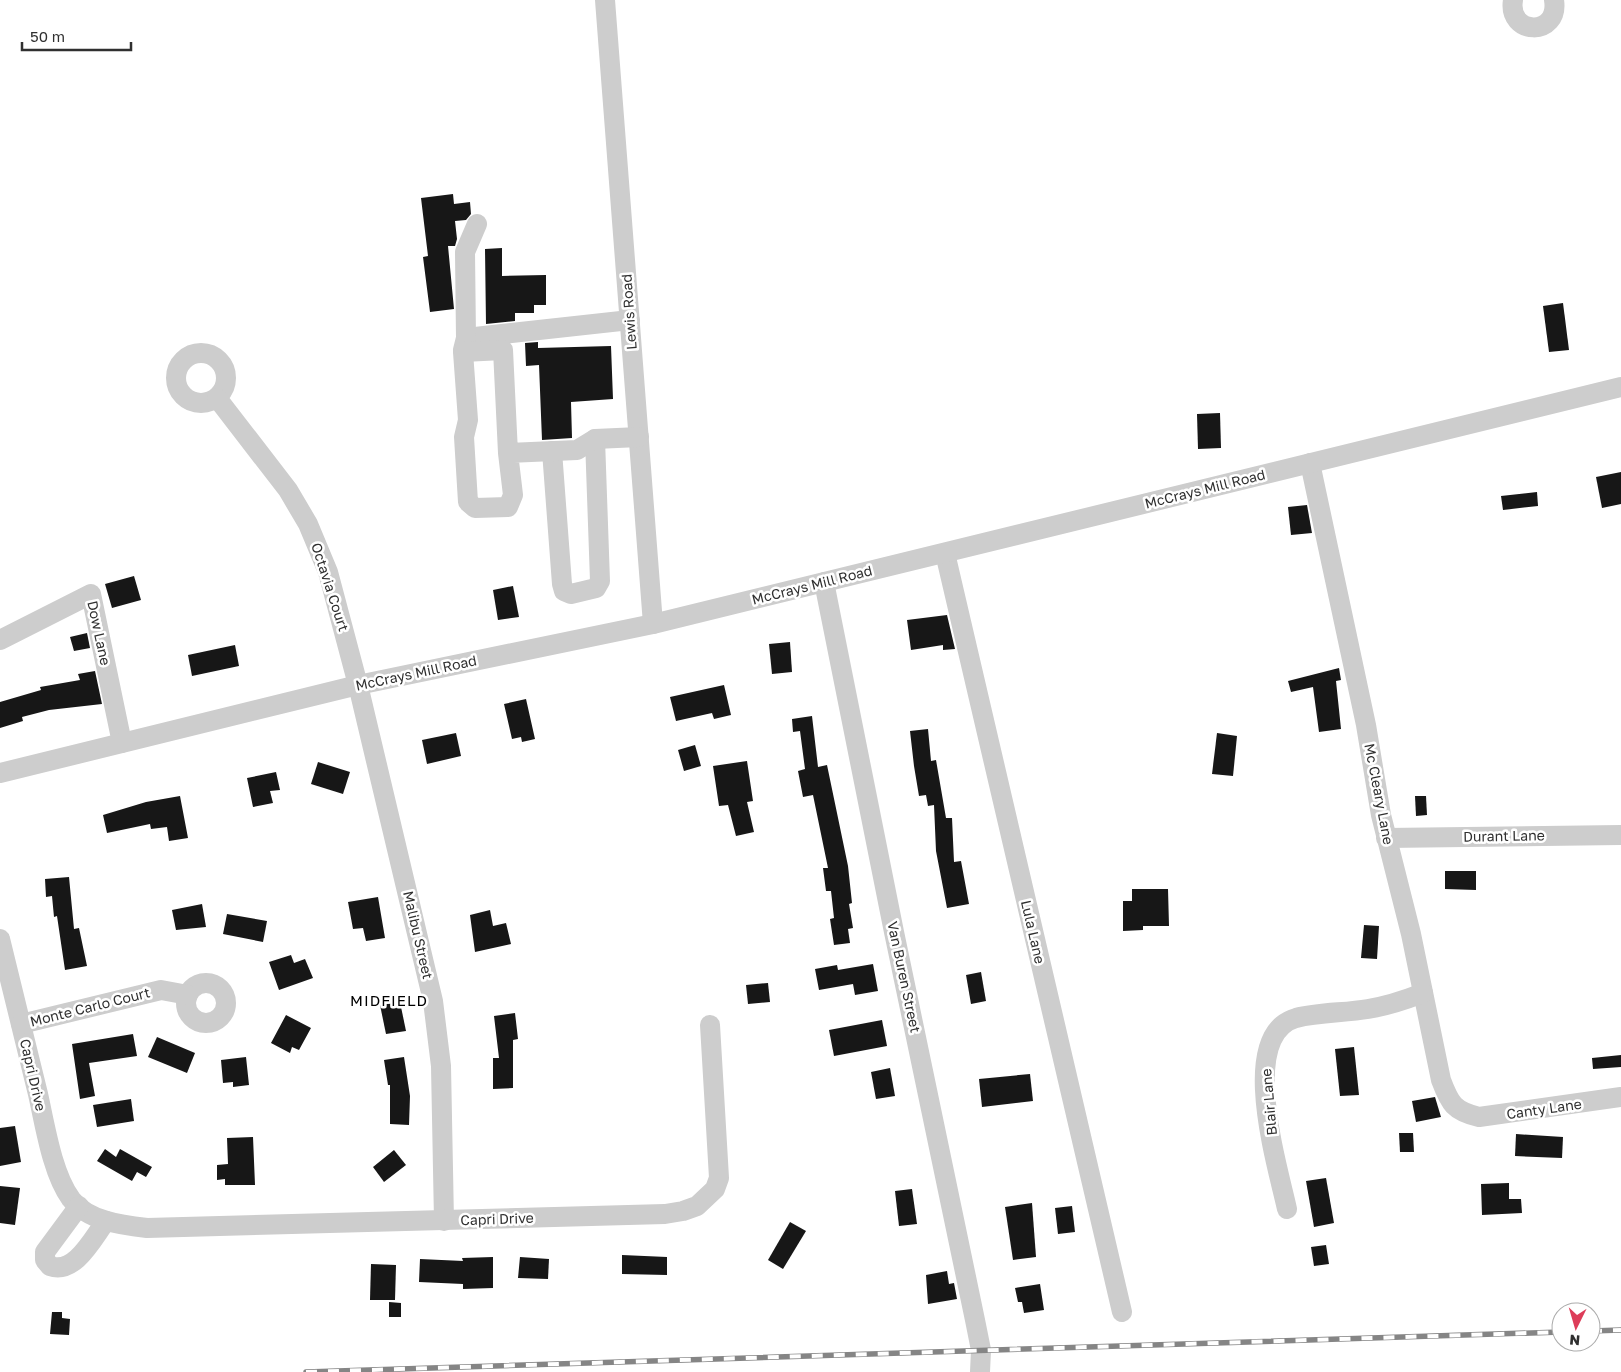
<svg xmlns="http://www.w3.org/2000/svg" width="1621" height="1372" font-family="'Golos Text',sans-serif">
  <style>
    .building { fill: #171717 }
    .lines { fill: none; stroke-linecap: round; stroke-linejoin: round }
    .minor { stroke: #cdcdcd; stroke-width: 20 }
    .rail-casing { stroke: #858585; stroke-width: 5.5 }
    .rail { stroke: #fff; stroke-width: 4; stroke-dasharray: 11; stroke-linecap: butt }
    .labels { text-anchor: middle; stroke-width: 5; stroke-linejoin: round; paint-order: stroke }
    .street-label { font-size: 14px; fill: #303030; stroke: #fff }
    .neighbourhood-label { font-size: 15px; letter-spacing: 1px; fill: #000; stroke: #fff }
  </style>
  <rect width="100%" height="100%" fill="#fff"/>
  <g class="building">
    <polygon points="453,194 454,204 470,202 471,214 466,220 455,221 457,239 455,246 448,246 454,309 430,312 423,257 428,256 421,198"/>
    <polygon points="502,248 502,276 546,275 546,305 534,305 534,313 515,313 515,321 486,324 485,249"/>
    <polygon points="1563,303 1569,350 1549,352 1543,306"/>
    <polygon points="538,342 538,348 611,346 613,399 571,402 572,438 542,440 539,365 526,366 525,343"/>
    <polygon points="1220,413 1221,448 1198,449 1197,414"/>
    <polygon points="1621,472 1621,504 1602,508 1596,477"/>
    <polygon points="1537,492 1538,506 1503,510 1501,496"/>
    <polygon points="1307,505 1312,533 1291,535 1288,507"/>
    <polygon points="134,576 141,600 112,608 105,584"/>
    <polygon points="513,586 519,617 498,620 493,590"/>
    <polygon points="947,615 955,649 943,650 943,645 911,650 907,620"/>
    <polygon points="87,633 90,648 74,651 70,637"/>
    <polygon points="790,642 792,672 772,674 769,644"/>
    <polygon points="235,645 239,666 192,676 188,655"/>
    <polygon points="1339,668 1341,680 1336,681 1341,729 1319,732 1313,687 1291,692 1288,681"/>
    <polygon points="95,671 102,704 49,710 22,717 23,721 0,728 0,702 41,690 40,687 80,680 78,674"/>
    <polygon points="724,685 731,715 714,719 712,713 676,721 670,697"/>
    <polygon points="526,699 535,739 522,742 521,737 512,739 504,704"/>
    <polygon points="812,716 818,767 827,765 848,866 852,903 849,904 853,928 848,929 850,943 834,945 830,919 834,918 831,891 826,891 823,868 828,868 813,795 803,797 798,771 805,769 800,731 793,732 792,719"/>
    <polygon points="928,729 931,761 936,760 946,818 952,818 954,862 961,861 969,904 947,908 936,851 934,805 928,806 926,795 919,796 914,766 910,731"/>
    <polygon points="456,733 461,756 427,764 422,740"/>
    <polygon points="1217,733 1237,736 1233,776 1212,774"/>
    <polygon points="695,745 701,766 684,771 678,750"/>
    <polygon points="747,761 753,801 747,802 754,832 736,836 728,805 719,806 713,766"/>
    <polygon points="318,762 350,772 343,794 311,784"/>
    <polygon points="276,772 280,790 270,791 273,803 253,807 247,778"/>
    <polygon points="180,796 188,838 169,841 167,827 151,829 150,824 107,833 103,815 146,802"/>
    <polygon points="1415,796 1426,796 1427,815 1416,816"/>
    <polygon points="1445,871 1476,871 1476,890 1445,889"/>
    <polygon points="69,877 74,929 79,928 87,966 65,970 57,916 54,917 52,896 46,897 45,879"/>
    <polygon points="1132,889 1168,889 1169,926 1143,926 1143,930 1123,931 1123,901 1132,901"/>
    <polygon points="378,897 385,938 366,941 363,928 353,929 348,902"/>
    <polygon points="202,904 206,927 176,930 172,910"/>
    <polygon points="490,910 493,926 506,923 511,944 475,952 470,915"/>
    <polygon points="227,914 267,921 263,942 223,934"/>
    <polygon points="1364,925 1379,926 1377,959 1361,958"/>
    <polygon points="291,955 294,963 305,959 313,978 279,990 269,962"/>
    <polygon points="873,964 878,991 855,995 853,984 819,990 815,969 837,965 838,970"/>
    <polygon points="981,972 986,1001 971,1004 966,975"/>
    <polygon points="768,983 770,1002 748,1004 746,985"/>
    <polygon points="400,1002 406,1031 386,1034 380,1005"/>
    <polygon points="515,1013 518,1039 513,1040 513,1088 493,1089 493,1058 499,1058 494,1016"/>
    <polygon points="286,1015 311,1028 299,1050 292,1047 290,1053 271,1043"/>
    <polygon points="882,1020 887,1046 834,1056 829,1030"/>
    <polygon points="133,1034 137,1056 89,1063 95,1096 80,1099 72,1044"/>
    <polygon points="157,1037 195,1053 187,1073 148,1057"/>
    <polygon points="1354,1047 1359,1095 1340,1096 1335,1049"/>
    <polygon points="1621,1055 1621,1067 1593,1069 1592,1058"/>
    <polygon points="246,1057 249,1085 233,1087 233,1082 223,1083 221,1060"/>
    <polygon points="404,1057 410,1096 409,1125 390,1124 390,1085 388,1085 384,1060"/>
    <polygon points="890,1068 895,1096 876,1099 871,1072"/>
    <polygon points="1030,1074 1033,1101 982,1107 979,1079"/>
    <polygon points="1435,1097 1441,1117 1416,1122 1412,1101"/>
    <polygon points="131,1099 134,1121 97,1127 93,1105"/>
    <polygon points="15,1126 21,1162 0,1166 0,1128"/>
    <polygon points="1399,1133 1413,1133 1414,1152 1400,1152"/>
    <polygon points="1516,1134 1563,1137 1562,1158 1515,1156"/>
    <polygon points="253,1137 255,1185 225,1185 225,1179 217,1180 217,1165 228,1164 227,1138"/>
    <polygon points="105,1149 116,1157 120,1149 152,1167 146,1177 137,1172 132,1181 97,1161"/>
    <polygon points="394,1150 406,1165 384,1182 373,1167"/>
    <polygon points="1326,1178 1334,1223 1314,1227 1306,1181"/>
    <polygon points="1509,1183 1509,1199 1521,1199 1522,1213 1482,1215 1481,1184"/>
    <polygon points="0,1186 20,1188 15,1225 0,1223"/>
    <polygon points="912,1189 917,1224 899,1226 895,1191"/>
    <polygon points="1032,1203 1036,1257 1013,1260 1005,1207"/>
    <polygon points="1072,1206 1075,1232 1058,1234 1055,1208"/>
    <polygon points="790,1222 806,1231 783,1269 768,1260"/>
    <polygon points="1326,1245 1329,1264 1314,1266 1311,1247"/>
    <polygon points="622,1255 667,1257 667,1275 622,1274"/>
    <polygon points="493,1257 493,1288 463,1289 463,1284 419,1282 420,1259 463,1261 462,1258"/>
    <polygon points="520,1257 549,1259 548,1279 518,1278"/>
    <polygon points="371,1264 396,1265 395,1300 370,1300"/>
    <polygon points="947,1271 949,1284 954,1283 957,1299 928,1304 926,1275"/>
    <polygon points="1040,1284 1044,1310 1024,1313 1022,1302 1018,1302 1015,1288"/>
    <polygon points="389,1302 401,1303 401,1317 389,1317"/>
    <polygon points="52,1312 62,1312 62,1318 70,1319 69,1335 50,1334"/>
  </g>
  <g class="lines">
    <g class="minor">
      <polyline points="605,0 653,624"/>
      <path d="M1513,0c-6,36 47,37 41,0"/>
      <polyline points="466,338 630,320"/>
      <polyline points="463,350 466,338 465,252 477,224"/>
      <circle cx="201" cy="378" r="25"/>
      <polyline points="217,398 288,490 308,524 328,572 358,685 433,1001 441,1066 444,1221"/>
      <polyline points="552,451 562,584 564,591 571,594 596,588 600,581 595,439"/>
      <polyline points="508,453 503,350 463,352 468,420 464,437 468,502 475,508 508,507 513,495 508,453 577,450 595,439 639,437"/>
      <path d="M1310,463l56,262 15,90 30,119 30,146c9,24 13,31 38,37l142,-20"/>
      <polyline points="945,553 1122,1312"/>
      <polyline points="824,582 894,932 975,1320 981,1350 980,1372"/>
      <polyline points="0,640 91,594 122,743"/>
      <polyline points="0,773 358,685 653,624 1621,387"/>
      <polyline points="1386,838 1621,835"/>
      <path d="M0,939c13,52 26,104 38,155 7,31 14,79 33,105 17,22 50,26 76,29l518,-14 18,-3 14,-5 18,-17 4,-11 -9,-153"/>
      <circle cx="206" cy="1003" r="20"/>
      <polyline points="21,1024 161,990 188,995"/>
      <path d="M79,1206l-34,46v8l5,6c25,9 43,-28 56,-45"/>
      <path d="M1287,1209c-9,-42 -50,-174 9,-191 23,-6 49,-5 72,-9 19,-3 37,-9 55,-16"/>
    </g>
    <defs>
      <g id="rail">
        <polyline points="1591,1331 1621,1330"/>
        <polyline points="306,1372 1561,1332"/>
      </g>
    </defs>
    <use href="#rail" class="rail-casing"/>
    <use href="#rail" class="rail"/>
  </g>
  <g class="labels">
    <g class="street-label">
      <text transform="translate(629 312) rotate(-94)" y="5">Lewis Road</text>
      <text transform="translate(1205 489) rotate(-14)" y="5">McCrays Mill Road</text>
      <text transform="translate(812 585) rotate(-14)" y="5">McCrays Mill Road</text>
      <text transform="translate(330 587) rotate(72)" y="5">Octavia Court</text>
      <text transform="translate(99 633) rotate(78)" y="5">Dow Lane</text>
      <text transform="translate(416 673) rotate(-12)" y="5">McCrays Mill Road</text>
      <text transform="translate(1379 794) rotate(79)" y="5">Mc Cleary Lane</text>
      <text transform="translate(1504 836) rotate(-1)" y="5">Durant Lane</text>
      <text transform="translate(1033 932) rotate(77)" y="5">Lula Lane</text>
      <text transform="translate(418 935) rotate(77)" y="5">Malibu Street</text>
      <text transform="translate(904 977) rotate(78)" y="5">Van Buren Street</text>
      <text transform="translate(90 1007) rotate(-14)" y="5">Monte Carlo Court</text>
      <text transform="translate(33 1075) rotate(77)" y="5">Capri Drive</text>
      <text transform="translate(1269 1102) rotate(-95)" y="5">Blair Lane</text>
      <text transform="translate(1544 1109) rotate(-8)" y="5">Canty Lane</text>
      <text transform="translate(497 1219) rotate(-2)" y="5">Capri Drive</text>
    </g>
    <g class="neighbourhood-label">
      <text x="389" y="1006">MIDFIELD</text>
    </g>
  </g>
  <g transform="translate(1576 1327) rotate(185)"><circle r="24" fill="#ffffff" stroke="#acacac"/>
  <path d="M0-4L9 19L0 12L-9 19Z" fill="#dd3d59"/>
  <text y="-8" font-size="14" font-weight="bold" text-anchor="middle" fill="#303030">N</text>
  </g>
  <path d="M22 42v8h109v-8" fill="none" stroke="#303030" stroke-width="2.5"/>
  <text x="30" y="42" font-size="15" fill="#303030" stroke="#ffffff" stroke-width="4" paint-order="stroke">50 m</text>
</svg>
